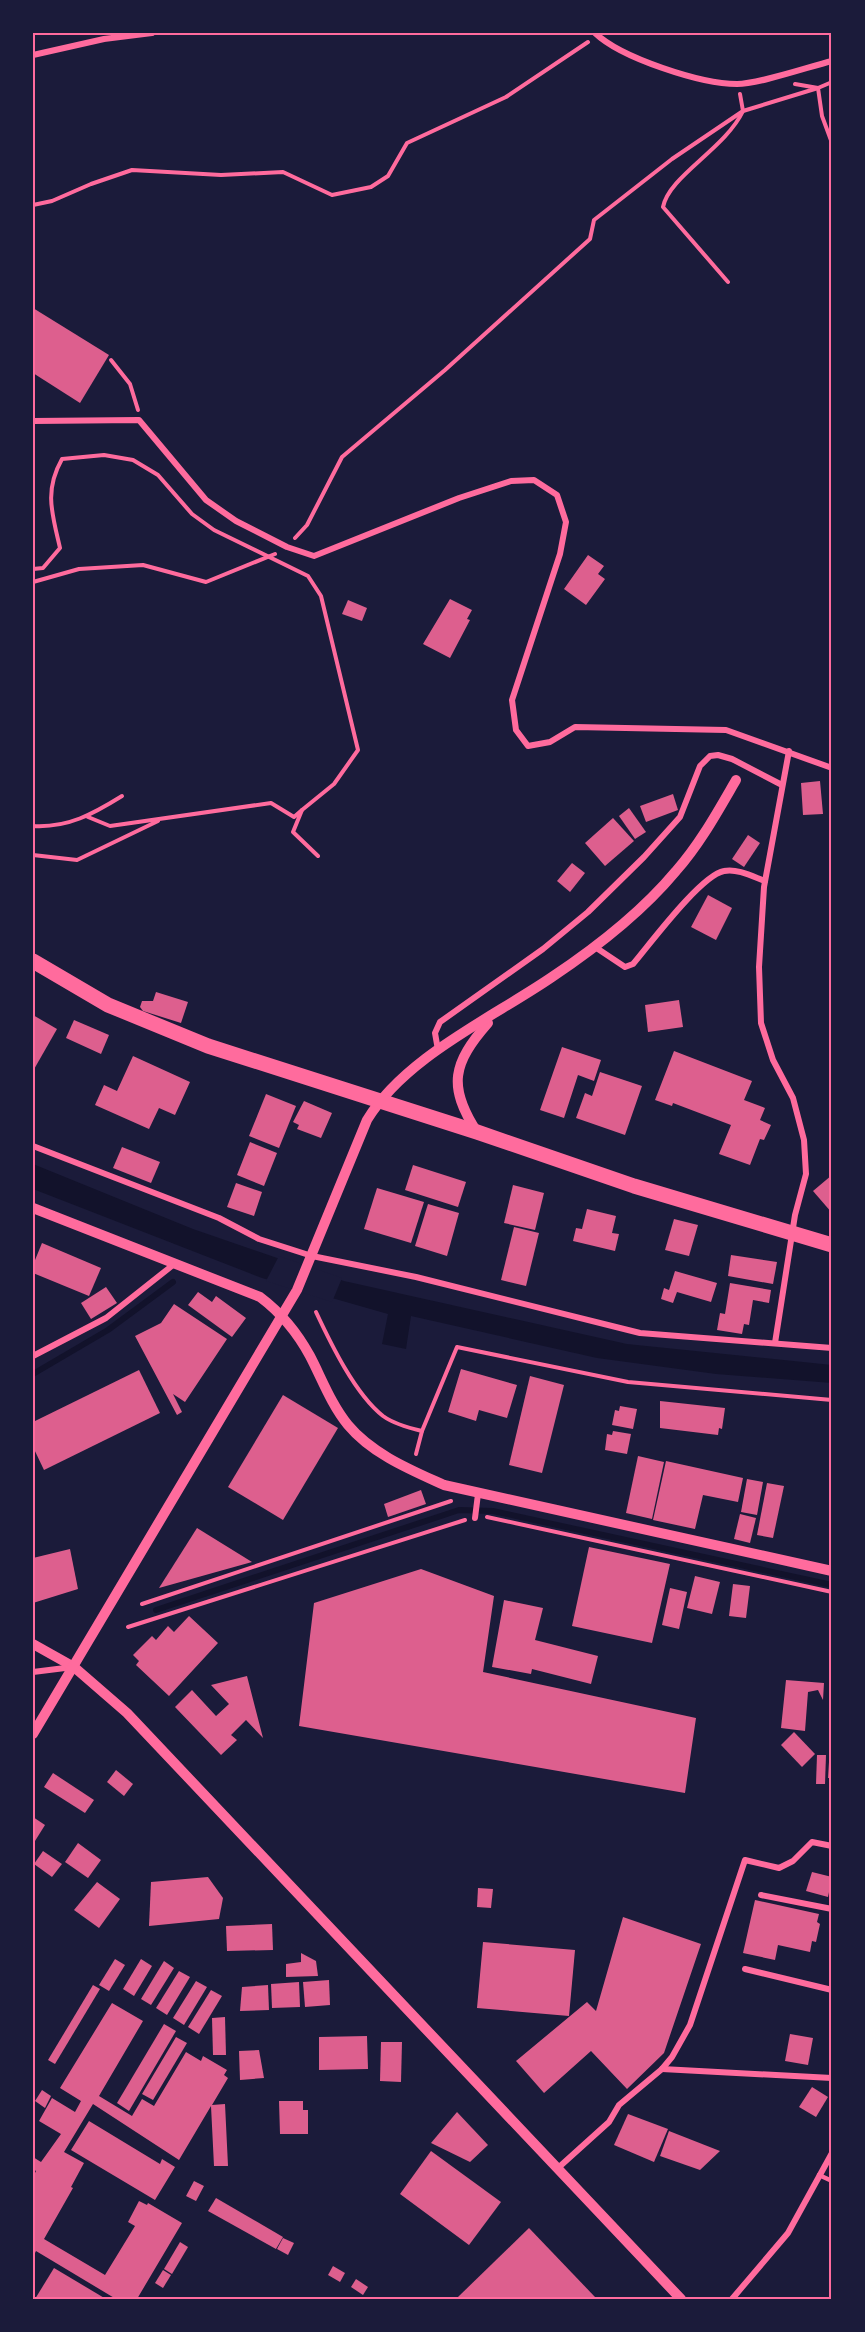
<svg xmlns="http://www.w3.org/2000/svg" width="865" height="2332" font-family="Montserrat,sans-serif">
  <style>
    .water { fill: #12122b }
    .pier { fill: #1b1b3a }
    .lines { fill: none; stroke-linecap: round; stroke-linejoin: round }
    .stream { stroke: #12122b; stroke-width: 6 }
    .building { fill: #dd5f8e }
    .path { stroke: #ff6b9d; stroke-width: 4 }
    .service { stroke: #ff6b9d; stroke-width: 4.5 }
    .minor { stroke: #ff6b9d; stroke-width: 6 }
    .tertiary { stroke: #ff6b9d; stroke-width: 10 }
    .primary { stroke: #ff6b9d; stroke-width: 15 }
    .neatline { fill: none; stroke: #ff6b9d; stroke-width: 2 }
  </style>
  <rect width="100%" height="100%" fill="#1b1b3a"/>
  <polygon class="water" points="33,1164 193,1229 344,1281 627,1344 832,1365 832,1383 716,1374 597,1358 411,1316 406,1349 382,1344 388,1314 262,1278 33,1189"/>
  <polygon class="pier" points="279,1256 342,1278 332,1302 266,1281"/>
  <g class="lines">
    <g class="stream">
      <polyline points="33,1374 108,1330 173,1282"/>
      <polyline points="156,1610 459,1510 493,1511 832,1585"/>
    </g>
  </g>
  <g class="building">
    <polygon points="33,308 109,355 80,403 33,373"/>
    <polygon points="588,555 604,566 598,574 605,579 586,605 564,589"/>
    <polygon points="450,599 472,610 467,619 470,620 450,658 423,644"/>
    <polygon points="348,600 367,608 362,621 342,614"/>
    <polygon points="820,781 823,814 803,815 801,783"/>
    <polygon points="673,794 678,810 646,822 640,806"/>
    <polygon points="629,808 646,832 635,839 619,816"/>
    <polygon points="613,818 634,841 605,866 585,843"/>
    <polygon points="748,835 760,843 744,867 732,859"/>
    <polygon points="572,863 585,873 570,892 557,881"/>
    <polygon points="708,895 732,908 716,940 691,927"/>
    <polygon points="156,992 188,1002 181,1023 143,1011 140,1007 142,1001 153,1001"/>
    <polygon points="679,1000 683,1027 648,1032 645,1005"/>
    <polygon points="33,1015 57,1029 33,1071"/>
    <polygon points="74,1020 109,1035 101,1054 66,1038"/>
    <polygon points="562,1047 601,1060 594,1081 578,1075 564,1118 540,1110"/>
    <polygon points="674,1051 752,1081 744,1100 765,1108 760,1120 771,1125 764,1140 760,1139 750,1165 719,1154 731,1125 673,1103 672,1106 655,1100"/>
    <polygon points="133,1056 190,1082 175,1115 159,1108 149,1129 95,1105 104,1085 117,1091"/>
    <polygon points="600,1072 642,1086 625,1135 576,1118 585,1093 592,1096"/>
    <polygon points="266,1094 296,1106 279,1148 249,1136"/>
    <polygon points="304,1101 332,1113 321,1138 297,1129 299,1125 293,1122"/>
    <polygon points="250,1142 277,1153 264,1186 237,1175"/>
    <polygon points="122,1147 160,1162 151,1183 113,1168"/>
    <polygon points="413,1165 466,1182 458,1207 405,1190"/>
    <polygon points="832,1175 832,1213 813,1191"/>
    <polygon points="236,1183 262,1192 254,1216 227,1207"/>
    <polygon points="513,1185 544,1193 535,1230 504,1223"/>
    <polygon points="377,1188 424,1202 411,1243 364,1229"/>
    <polygon points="428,1204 459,1213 447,1256 415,1246"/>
    <polygon points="587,1209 616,1216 612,1233 619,1234 615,1251 573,1241 576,1228 582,1229"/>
    <polygon points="674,1219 698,1225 689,1256 665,1250"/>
    <polygon points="514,1227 539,1233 526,1286 501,1280"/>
    <polygon points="42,1243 101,1268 89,1296 33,1273 33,1265"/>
    <polygon points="731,1255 777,1262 773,1284 728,1276"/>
    <polygon points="675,1271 717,1283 711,1302 677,1292 673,1303 661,1299 664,1288 669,1290"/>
    <polygon points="730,1283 771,1290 769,1303 753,1300 749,1325 744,1324 742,1334 717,1330 720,1313 725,1314"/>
    <polygon points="106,1287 117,1303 91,1319 81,1303"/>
    <polygon points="198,1292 212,1302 216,1296 246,1318 232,1337 188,1305"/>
    <polygon points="174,1304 227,1339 185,1402 173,1394 182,1412 177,1415 135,1336 161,1323"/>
    <polygon points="461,1369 517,1385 507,1418 479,1410 476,1421 448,1412"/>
    <polygon points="139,1370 160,1413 44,1470 33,1447 33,1422"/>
    <polygon points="530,1376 564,1385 542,1473 509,1465"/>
    <polygon points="283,1395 338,1428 283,1520 228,1487"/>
    <polygon points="660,1401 725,1408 722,1429 719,1428 718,1435 660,1428"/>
    <polygon points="620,1406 637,1409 633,1429 612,1425 615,1410 619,1411"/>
    <polygon points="613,1431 631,1434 627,1454 605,1450 607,1434 612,1435"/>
    <polygon points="638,1456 664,1462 652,1519 626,1513"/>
    <polygon points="666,1461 743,1478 738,1502 703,1495 695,1529 653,1520"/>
    <polygon points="747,1479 763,1482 757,1515 741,1512"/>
    <polygon points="767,1483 784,1486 773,1538 757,1535"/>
    <polygon points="421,1490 426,1504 388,1517 384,1504"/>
    <polygon points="740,1514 756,1518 750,1543 734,1539"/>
    <polygon points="197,1528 252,1562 159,1588"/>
    <polygon points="589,1547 670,1564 652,1643 572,1626"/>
    <polygon points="70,1549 78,1589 33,1603 33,1558"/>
    <polygon points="421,1569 494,1596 483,1672 696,1718 685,1793 299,1726 314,1603"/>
    <polygon points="695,1576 720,1582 712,1614 687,1608"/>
    <polygon points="733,1584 750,1586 746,1618 729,1616"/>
    <polygon points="670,1588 687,1592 679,1629 662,1625"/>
    <polygon points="504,1600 543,1608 535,1640 598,1656 591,1684 532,1669 531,1674 492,1667"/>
    <polygon points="189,1616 218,1643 169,1696 136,1665 139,1661 133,1655 152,1636 156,1640 168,1626 174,1632"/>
    <polygon points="247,1676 263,1738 246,1720 231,1735 237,1740 221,1755 175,1707 192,1690 216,1716 229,1704 211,1685"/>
    <polygon points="786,1680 824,1683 823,1700 818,1690 808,1692 805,1731 781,1728"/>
    <polygon points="794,1732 815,1754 802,1767 781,1745"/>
    <polygon points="830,1747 832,1747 832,1778 828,1778"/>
    <polygon points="817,1755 826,1755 825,1784 816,1784"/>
    <polygon points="116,1770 133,1784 124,1796 107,1782"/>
    <polygon points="53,1773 94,1800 85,1813 44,1787"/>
    <polygon points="33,1817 45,1825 35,1841 33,1840"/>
    <polygon points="78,1843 101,1860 88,1878 65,1862"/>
    <polygon points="43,1851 62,1864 52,1877 34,1864"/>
    <polygon points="812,1872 832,1877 828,1897 806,1891"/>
    <polygon points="208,1877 223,1898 219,1919 149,1926 151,1882"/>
    <polygon points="97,1882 120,1899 99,1928 74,1910"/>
    <polygon points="478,1888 493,1889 491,1908 477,1907"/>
    <polygon points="755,1900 819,1914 817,1922 820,1924 816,1942 812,1941 810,1952 778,1945 775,1960 743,1953"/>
    <polygon points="623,1917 701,1944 664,2053 627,2089 591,2051 544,2093 516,2061 587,2002 596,2011"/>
    <polygon points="272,1924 273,1950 227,1951 226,1926"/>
    <polygon points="483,1942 575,1950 569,2016 477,2008"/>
    <polygon points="301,1953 316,1961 318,1976 286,1977 286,1964 301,1962"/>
    <polygon points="115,1959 125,1965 109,1991 99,1985"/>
    <polygon points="141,1959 152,1966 134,1996 123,1989"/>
    <polygon points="164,1961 174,1968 151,2005 141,1999"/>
    <polygon points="179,1971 190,1977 167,2015 156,2008"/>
    <polygon points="329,1980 330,2005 305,2007 303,1982"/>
    <polygon points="196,1981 207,1987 184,2025 173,2018"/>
    <polygon points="299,1982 300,2007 272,2008 271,1984"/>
    <polygon points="93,1985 100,1989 55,2064 48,2060"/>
    <polygon points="268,1985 269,2010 240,2011 242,1987"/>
    <polygon points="211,1990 222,1996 199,2034 188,2027"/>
    <polygon points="112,2003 143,2021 99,2096 132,2116 142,2099 154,2106 186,2052 201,2061 203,2056 227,2070 224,2075 228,2078 212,2105 225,2104 228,2166 214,2166 211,2106 179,2160 93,2104 64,2152 84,2163 71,2187 73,2188 44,2239 105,2275 135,2226 128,2222 139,2201 147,2205 148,2203 182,2223 137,2299 116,2299 36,2251 33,2257 33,2177 36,2171 33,2169 33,2157 41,2162 61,2134 39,2121 52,2098 75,2112 81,2101 60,2088"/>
    <polygon points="225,2017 226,2055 213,2055 212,2018"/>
    <polygon points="164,2024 176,2031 129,2111 117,2103"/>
    <polygon points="790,2034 813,2038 808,2065 785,2061"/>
    <polygon points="367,2036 368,2069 319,2070 319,2037"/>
    <polygon points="176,2037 187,2043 153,2100 142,2094"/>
    <polygon points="381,2042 402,2042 401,2082 380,2081"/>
    <polygon points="259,2050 264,2078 240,2080 239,2051"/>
    <polygon points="812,2087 828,2097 816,2117 799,2107"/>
    <polygon points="42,2090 51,2096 45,2108 35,2101"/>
    <polygon points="279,2101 303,2101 303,2110 308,2110 308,2134 280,2134"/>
    <polygon points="457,2112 488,2145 470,2162 431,2143"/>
    <polygon points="628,2114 668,2129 654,2162 614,2145"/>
    <polygon points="89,2121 160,2164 162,2159 175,2167 155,2200 71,2150"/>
    <polygon points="669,2131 720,2151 700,2170 660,2156"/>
    <polygon points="431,2151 501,2202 469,2245 400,2194"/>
    <polygon points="194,2181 204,2186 196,2201 186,2196"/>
    <polygon points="216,2198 283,2237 276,2249 208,2211"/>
    <polygon points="529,2228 595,2297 592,2299 460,2299 458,2297"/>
    <polygon points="283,2238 294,2243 288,2255 277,2249"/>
    <polygon points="180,2242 188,2247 172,2274 164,2269"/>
    <polygon points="333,2266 345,2273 340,2282 328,2275"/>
    <polygon points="54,2268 106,2299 35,2299"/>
    <polygon points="163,2270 171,2275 163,2288 155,2283"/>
    <polygon points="356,2279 368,2287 363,2295 351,2287"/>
  </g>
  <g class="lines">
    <g class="path">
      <polyline points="832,82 818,88 822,116 832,143"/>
      <polyline points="33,205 52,201 91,184 132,170 221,175 283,172 332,195 371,187 388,176 407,143 506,97 588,42"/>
      <path d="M728,282l-65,-75c6,-31 62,-58 80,-96l75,-23 -23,-4"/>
      <polyline points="111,360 130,384 138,410"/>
      <polyline points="295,538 307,525 342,457 445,370 590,239 594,220 672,159 743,111 740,94"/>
      <path d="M33,569l10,-1 17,-20c-8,-35 -16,-57 2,-89l42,-4 29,5 25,15 34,39 22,16 94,46 13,20 37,154 -24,34 -32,26"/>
      <polyline points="33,582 79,569 143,565 206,582 275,554"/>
      <polyline points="88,817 110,826 271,803 294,817 302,810 293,832 318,856"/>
      <path d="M33,826c35,2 60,-12 89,-30"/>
      <polyline points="33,855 77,860 158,821"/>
      <path d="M316,1312c15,32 39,82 67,104 11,8 26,12 39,15l-6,23"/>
      <polyline points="422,1431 457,1347 628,1382 832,1400"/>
      <polyline points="487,1517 832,1592"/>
      <polyline points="142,1604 451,1501"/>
      <polyline points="128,1627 465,1520"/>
    </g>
    <polyline class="service" points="819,2175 832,2181"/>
    <g class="minor">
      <path d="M595,33c26,25 106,51 142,51 22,0 71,-17 95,-23"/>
      <polyline points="33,55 104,39 152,33"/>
      <polyline points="33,421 139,420 206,500 236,521 287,547 314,556 459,498 511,481 534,480 557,495 566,522 560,554 512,700 516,730 528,746 550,742 575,727 726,730 832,768"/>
      <path d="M595,947l30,20 8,-3c17,-20 68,-89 91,-93 13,-3 30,6 41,10"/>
      <polyline points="438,1050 435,1033 440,1022 543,949 588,912 644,857 680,817 700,766 710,756 718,755 732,759 782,785"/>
      <polyline points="33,1146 219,1218 259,1239 312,1256 416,1277 640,1333 832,1348"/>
      <polyline points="775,1343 795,1215 806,1174 804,1140 793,1098 773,1060 761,1023 759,967 764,887 789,751"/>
      <polyline points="33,1356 106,1318 173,1265"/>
      <polyline points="475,1518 478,1494"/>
      <polyline points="33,1672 73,1667"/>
      <polyline points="761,1895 832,1909"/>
      <polyline points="745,1969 832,1990"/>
      <polyline points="662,2069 832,2078"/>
      <polyline points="558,2168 609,2122 619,2105 662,2069 672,2057 690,2025 745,1860 779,1868 793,1861 812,1842 832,1846"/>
      <polyline points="732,2299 788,2233 832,2153"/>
    </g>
    <g class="tertiary">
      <path d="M477,1132c-30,-46 -24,-69 11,-109"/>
      <path d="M33,1208l227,89c20,15 38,37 50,59 12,23 21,48 38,69 24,29 63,45 96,60l388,86"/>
      <polyline points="33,1644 74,1667 127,1713 681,2299"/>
      <path d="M33,1734l264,-444 70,-170c38,-63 125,-102 185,-143 45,-30 89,-64 124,-106 24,-27 42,-60 60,-91"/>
    </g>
    <polyline class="primary" points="33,961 108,1005 208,1046 477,1132 634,1186 832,1245"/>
  </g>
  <rect width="865" height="2332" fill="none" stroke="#1b1b3a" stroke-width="69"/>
  <rect x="34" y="34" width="796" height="2264" class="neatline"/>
</svg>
